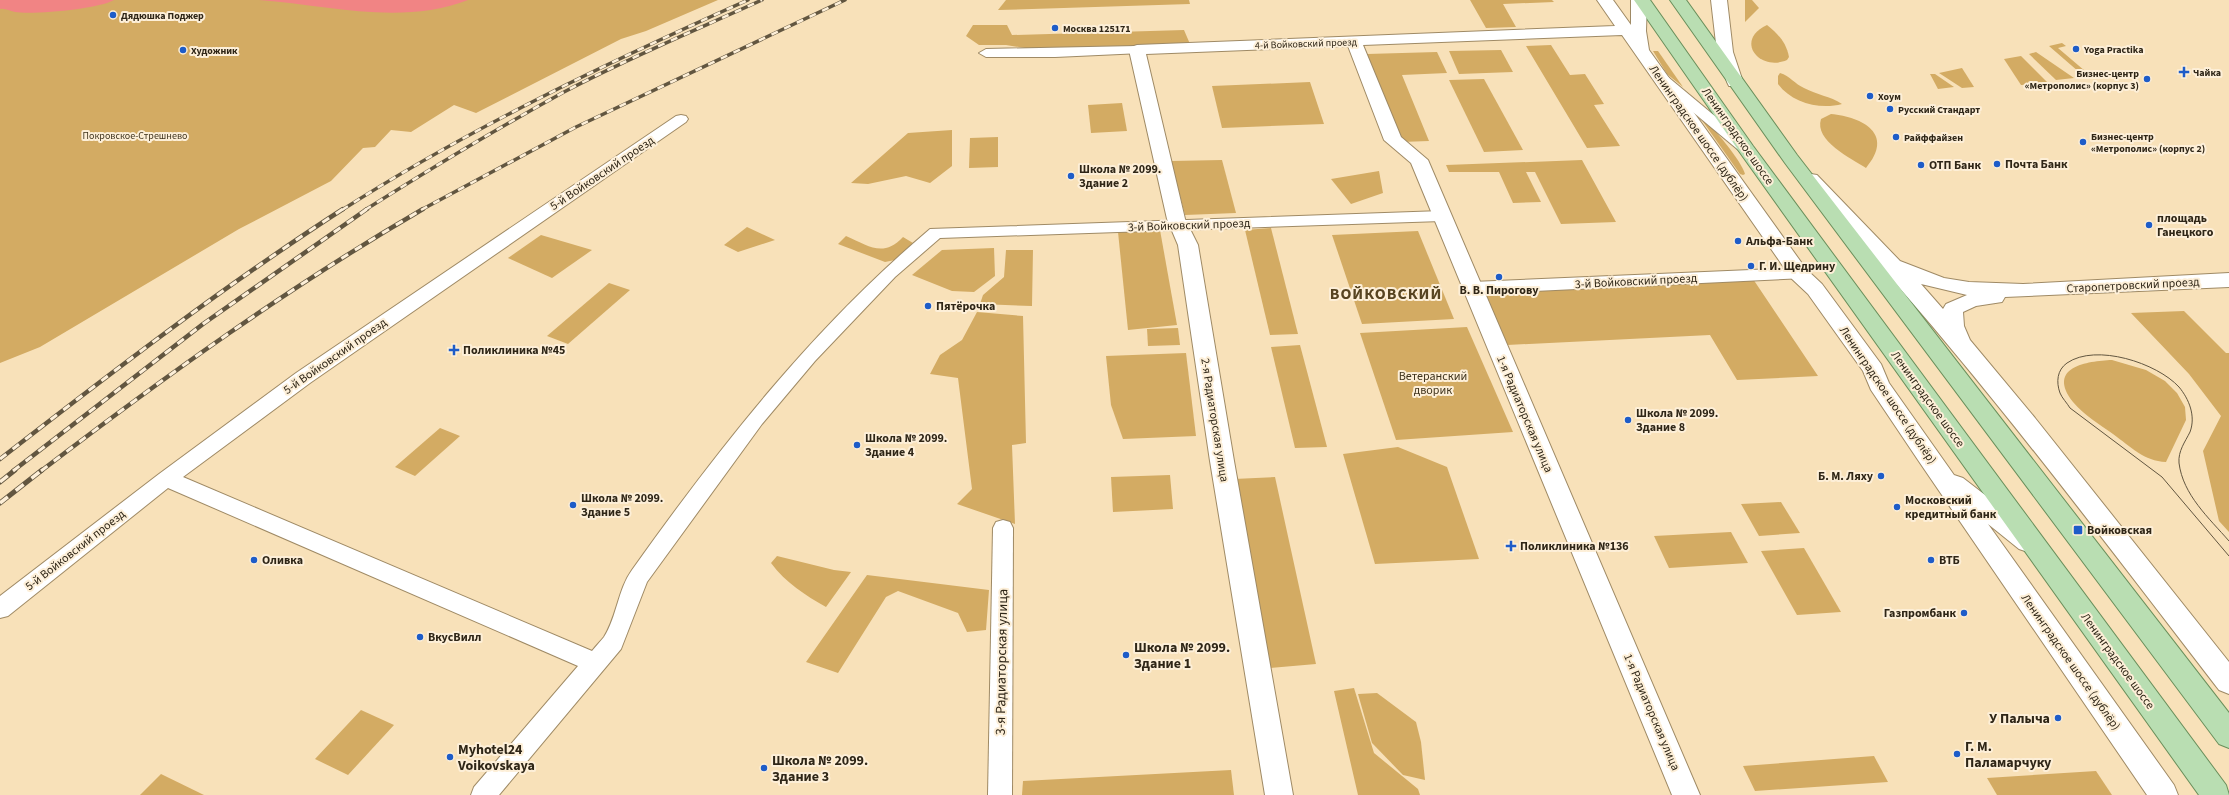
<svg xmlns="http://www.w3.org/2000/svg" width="2229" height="795" font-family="'Source Sans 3',sans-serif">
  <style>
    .green { fill: #d3ab63 }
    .water { fill: #f18484 }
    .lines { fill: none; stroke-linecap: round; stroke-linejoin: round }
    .street-casing { stroke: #9f8a65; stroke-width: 2 }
    .secondary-casing { stroke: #9f8a65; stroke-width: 2 }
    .primary-casing { stroke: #6a8f5b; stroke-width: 2 }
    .street { fill: #fff; fill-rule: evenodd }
    .secondary { fill: #fff; fill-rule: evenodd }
    .primary { fill: #b9deb2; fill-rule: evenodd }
    .tram { stroke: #625640; stroke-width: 1 }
    .rail-far2-casing { stroke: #625640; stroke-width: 3.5 }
    .rail-far1-casing { stroke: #625640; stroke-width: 4.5 }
    .rail-casing { stroke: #625640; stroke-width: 5 }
    .rail-far2 { stroke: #fdefd8; stroke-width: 2.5; stroke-dasharray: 7; stroke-linecap: butt }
    .rail-far1 { stroke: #fdefd8; stroke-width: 3; stroke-dasharray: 8; stroke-linecap: butt }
    .rail { stroke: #fdefd8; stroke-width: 3.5; stroke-dasharray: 10; stroke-linecap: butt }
    .poi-dot { fill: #1e5cc8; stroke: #fdefd8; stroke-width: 1.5 }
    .labels { text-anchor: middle; stroke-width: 4; stroke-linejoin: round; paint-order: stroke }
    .far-poi-label { font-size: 10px; font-weight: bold; fill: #2f2617; stroke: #fdefd8; text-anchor: start }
    .far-street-label { font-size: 10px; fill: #2f2617; stroke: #fdefd8 }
    .far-park-label { font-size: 10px; fill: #3f331d; stroke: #fdefd8 }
    .street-label { font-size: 12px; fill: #2f2617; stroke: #fdefd8 }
    .poi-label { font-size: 12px; font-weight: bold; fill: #2f2617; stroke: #fdefd8; text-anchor: start }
    .park-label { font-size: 12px; fill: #3f331d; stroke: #fdefd8 }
    .near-poi-label { font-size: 14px; font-weight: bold; fill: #2f2617; stroke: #fdefd8; text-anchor: start }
    .near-street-label { font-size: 14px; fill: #2f2617; stroke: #fdefd8 }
    .district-label { font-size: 16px; font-weight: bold; letter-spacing: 1px; fill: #574421; stroke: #fdefd8 }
  </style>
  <rect width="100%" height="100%" fill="#f8e1b9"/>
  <g class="green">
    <polygon points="0,0 718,0 646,31 621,39 476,113 454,105 411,132 391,130 375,147 363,148 331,181 239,229 40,347 0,363"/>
    <polygon points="1006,0 1189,0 1190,4 998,10"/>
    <polygon points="1470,0 1552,0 1554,2 1503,4 1516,27 1486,28"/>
    <polygon points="1745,0 1752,0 1759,8 1745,22"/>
    <polygon points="973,25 1007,25 1012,35 1184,30 1190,44 1037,50 1006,45 979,45 966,36"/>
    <path d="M1767,25c11,9 19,17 22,32l-2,3c-28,12 -53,-20 -20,-35z"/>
    <polygon points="2062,43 2066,46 2058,48 2085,71 2079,72 2049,46"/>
    <polygon points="1551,45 1570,75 1585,74 1604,104 1594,105 1620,146 1587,148 1526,46"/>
    <polygon points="1501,50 1513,72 1459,74 1449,51"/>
    <polygon points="1653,51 1658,51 1683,87 1667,74"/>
    <polygon points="1437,52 1447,73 1402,75 1429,141 1401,142 1367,54"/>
    <polygon points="2036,52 2074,78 2056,80 2029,54"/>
    <polygon points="2021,56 2049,84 2021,85 2004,59"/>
    <polygon points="1962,68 1974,87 1962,88 1939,73"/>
    <path d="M1780,73c10,3 15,11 24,15 13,7 26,8 38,16 -22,6 -50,-1 -64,-20v-8z"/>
    <polygon points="1930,74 1935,74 1954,87 1938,89"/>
    <polygon points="1484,79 1523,150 1484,152 1449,80"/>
    <polygon points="1310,82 1324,124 1222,128 1212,86"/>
    <polygon points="1122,103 1127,131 1091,133 1088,105"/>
    <path d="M1831,114c32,3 64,20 35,54 -15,-10 -52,-27 -45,-49z"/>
    <path d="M1701,119c11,5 41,43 44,55l-2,1 -3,-1z"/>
    <polygon points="952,130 952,166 930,183 906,176 868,184 851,183 908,133"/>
    <polygon points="998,137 998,167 969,168 970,138"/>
    <polygon points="1222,160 1236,213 1185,215 1171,161"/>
    <polygon points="1582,160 1616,222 1561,224 1535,172 1526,172 1541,202 1513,203 1499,172 1449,172 1446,165"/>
    <polygon points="1379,171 1383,193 1351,204 1331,179"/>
    <polygon points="747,227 775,240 738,252 724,245"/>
    <polygon points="1271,228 1298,334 1270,335 1245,230"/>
    <polygon points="1160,230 1177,325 1128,330 1118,232"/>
    <polygon points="1418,231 1454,319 1362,324 1332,235"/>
    <polygon points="541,235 592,250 552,278 508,258"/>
    <path d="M846,236c23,10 37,22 57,1l10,6 -18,17 -10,2 -47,-18z"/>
    <polygon points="994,248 995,276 974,292 952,291 912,275 942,250"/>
    <polygon points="1006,250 1033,250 1032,306 980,304 983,295 1004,277"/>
    <polygon points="1753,279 1818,376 1737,380 1710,335 1507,345 1484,291"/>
    <polygon points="609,283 630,290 568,344 547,336"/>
    <polygon points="2184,311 2226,353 2229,353 2229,532 2219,521 2203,451 2221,416 2189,374 2131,313"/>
    <polygon points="977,312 1023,316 1026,443 1012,445 1015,524 957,504 972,489 958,378 930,374 940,355 962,340"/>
    <polygon points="1467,327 1513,432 1396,440 1360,333"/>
    <polygon points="1178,328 1180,345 1148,346 1147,329"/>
    <polygon points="1300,345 1327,447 1295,448 1271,347"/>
    <polygon points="1186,353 1196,436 1123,439 1111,405 1106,356"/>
    <path d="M2112,360l34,10 19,11 12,12 8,14 1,13 -20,42c-22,-1 -35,-15 -53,-28 -13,-9 -29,-19 -40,-32 -27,-35 14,-41 39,-42z"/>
    <polygon points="440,428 460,436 415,476 395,467"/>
    <polygon points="1398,447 1447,467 1479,559 1375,564 1343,454"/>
    <polygon points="1170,475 1173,509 1113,512 1111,477"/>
    <polygon points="1275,477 1316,664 1270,668 1234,479"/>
    <polygon points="1781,502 1800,533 1759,536 1741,504"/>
    <polygon points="1731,532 1748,563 1669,568 1654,536"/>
    <polygon points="1804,548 1841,612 1797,615 1761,551"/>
    <path d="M777,556l57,14 17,2 -25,35c-21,-12 -40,-24 -55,-44z"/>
    <polygon points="867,575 989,590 986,630 967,632 958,613 898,591 886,597 838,673 806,662"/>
    <polygon points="1354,688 1374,753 1418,789 1420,795 1358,795 1334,691"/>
    <polygon points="1377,693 1416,722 1421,742 1425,780 1403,775 1372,743 1358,694"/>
    <polygon points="361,710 394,725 348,775 315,759"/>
    <polygon points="1874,756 1888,782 1755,791 1743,766"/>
    <polygon points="1231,770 1234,795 1022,795 1023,781"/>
    <polygon points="2096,771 2112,795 1997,795 1987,778"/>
    <polygon points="161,774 204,795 140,795"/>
  </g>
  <g class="water">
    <path d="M0,0h114c-15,9 -81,15 -99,12 -6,-1 -9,-4 -15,-3z"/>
    <path d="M259,0h209c-67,26 -140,5 -209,0z"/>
  </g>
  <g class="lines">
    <defs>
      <g id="street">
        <polygon points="1137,46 1142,47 1144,50 1142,53 1055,57 986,57 979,53 986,49"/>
        <polygon points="1663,76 1668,77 1752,147 1755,150 1752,153 1742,153 1658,83 1656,80"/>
        <path d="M681,115l5,1 2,3 -2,3 -376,261 -127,94 409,174c4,-5 8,-9 12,-14 13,-20 14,-48 28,-67 89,-125 181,-242 298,-341l512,-18 6,1 2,4 -2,4 -6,1 -502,17 -45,39 -80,84 -53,63 -115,158 -26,67 -122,146h-28l3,-8 104,-121 -410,-178 -160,128 -8,2v-22l159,-122 137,-101 380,-257z"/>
        <polygon points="1799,268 1805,270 1808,274 1805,278 1472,294 1466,292 1463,288 1466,284 1472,282"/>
        <polygon points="1003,520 1010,522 1013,528 1012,795 988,795 993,528 996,522"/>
      </g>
      <g id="secondary">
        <polygon points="1597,0 1613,0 1631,25 1631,0 1647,0 1646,31 1649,50 1806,269 1822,284 1881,364 1889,383 1954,475 1963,478 2037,535 2040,542 2037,549 2028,552 2019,549 1988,524 2174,785 2178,795 2147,795 1918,460 1871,390 1863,371 1808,294 1792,279 1622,35 1363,45 1401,137 1428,160 1700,795 1672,795 1411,163 1384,140 1348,46 1146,54 1185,219 1198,245 1234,461 1293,795 1265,795 1210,461 1178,245 1167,219 1129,50 1131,47 1137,45 1615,26"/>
        <polygon points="1711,0 1727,0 1733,52 1743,82 1741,86 1729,86 1727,82 1717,52"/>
        <path d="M1811,174l6,1 83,86 44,17 25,4 54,2 206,-11v14l-224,10 -3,5 -26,4 -13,6 1,14 6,14 65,78 194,244v32l-10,-4c-134,-174 -263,-347 -414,-507l-3,-4 3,-4zM1921,284l46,11 -21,9 -3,5z"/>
      </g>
      <g id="primary">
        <polygon points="1634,0 1650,0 1753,146 2226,785 2229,795 2199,795 1741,154"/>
        <polygon points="1670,0 1686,0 1797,155 2229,713 2229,748 2219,744 1785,163"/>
      </g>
    </defs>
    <use href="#street" class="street-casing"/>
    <use href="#secondary" class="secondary-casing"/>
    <use href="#primary" class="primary-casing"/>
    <use href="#street" class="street"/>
    <use href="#secondary" class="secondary"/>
    <use href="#primary" class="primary"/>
    <path class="tram" d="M2229,541c-20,-23 -46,-46 -50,-78 -1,-12 6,-21 11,-31 6,-16 -1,-33 -11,-45 -22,-24 -83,-44 -112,-24 -10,7 -11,19 -7,30 2,5 7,10 10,15l92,69 67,79"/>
    <defs>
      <g id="rail-far2">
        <path d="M342,210c128,-82 267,-148 406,-210"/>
        <path d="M365,210c65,-41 131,-81 199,-118 64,-34 132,-62 198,-92"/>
        <polyline points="421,210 576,127 845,0"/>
      </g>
      <g id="rail-far1">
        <path d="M0,459c112,-87 224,-173 343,-250"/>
        <polyline points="13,471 203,324 367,209"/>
        <path d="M41,471c123,-94 248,-184 382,-262"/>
      </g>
      <g id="rail">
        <polyline points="0,482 15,470"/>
        <polyline points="0,503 42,470"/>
      </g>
    </defs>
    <use href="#rail-far2" class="rail-far2-casing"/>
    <use href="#rail-far1" class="rail-far1-casing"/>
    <use href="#rail" class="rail-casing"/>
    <use href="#rail-far2" class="rail-far2"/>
    <use href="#rail-far1" class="rail-far1"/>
    <use href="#rail" class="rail"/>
  </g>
  <g class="poi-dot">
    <circle cx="113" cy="15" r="4"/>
    <circle cx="1055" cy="28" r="4"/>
    <circle cx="2076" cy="49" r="4"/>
    <circle cx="183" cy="50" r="4"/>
    <path d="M2182 66h4v4h4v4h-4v4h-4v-4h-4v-4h4z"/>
    <circle cx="2147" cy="79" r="4"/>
    <circle cx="1870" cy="96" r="4"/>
    <circle cx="1890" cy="109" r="4"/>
    <circle cx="1896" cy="137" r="4"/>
    <circle cx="2083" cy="142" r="4"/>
    <circle cx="1997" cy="164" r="4"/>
    <circle cx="1921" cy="165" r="4"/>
    <circle cx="1071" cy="176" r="4"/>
    <circle cx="2149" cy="225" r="4"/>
    <circle cx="1738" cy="241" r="4"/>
    <circle cx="1751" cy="266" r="4"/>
    <circle cx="1499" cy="277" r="4"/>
    <circle cx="928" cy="306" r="4"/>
    <path d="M452 344h4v4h4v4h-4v4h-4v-4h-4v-4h4z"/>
    <circle cx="1628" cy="420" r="4"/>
    <circle cx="857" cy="445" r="4"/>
    <circle cx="1881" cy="476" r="4"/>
    <circle cx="573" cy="505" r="4"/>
    <circle cx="1897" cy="507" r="4"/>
    <rect x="2073" y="525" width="10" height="10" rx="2"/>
    <path d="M1509 540h4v4h4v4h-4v4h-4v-4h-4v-4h4z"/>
    <circle cx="254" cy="560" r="4"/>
    <circle cx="1931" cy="560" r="4"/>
    <circle cx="1964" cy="613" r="4"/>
    <circle cx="420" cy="637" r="4"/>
    <circle cx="1126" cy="655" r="4"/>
    <circle cx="2058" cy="718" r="4"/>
    <circle cx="1957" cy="754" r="4"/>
    <circle cx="450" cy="757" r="4"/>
    <circle cx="764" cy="768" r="4"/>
  </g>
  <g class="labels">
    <g class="far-poi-label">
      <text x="121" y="19">Дядюшка Поджер</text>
      <text x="1063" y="32">Москва 125171</text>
      <text x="2084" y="53">Yoga Practika</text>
      <text x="191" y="54">Художник</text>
      <text x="2193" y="76">Чайка</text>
      <text x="2139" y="77" text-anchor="end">Бизнес-центр<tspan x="2139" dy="12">«Метрополис» (корпус 3)</tspan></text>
      <text x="1878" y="100">Хоум</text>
      <text x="1898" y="113">Русский Стандарт</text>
      <text x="2091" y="140">Бизнес-центр<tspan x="2091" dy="12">«Метрополис» (корпус 2)</tspan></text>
      <text x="1904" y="141">Райффайзен</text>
    </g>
    <g class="far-street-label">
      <text transform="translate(1306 43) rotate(-2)" y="4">4-й Войковский проезд</text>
    </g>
    <g class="far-park-label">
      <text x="135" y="139">Покровское-Стрешнево</text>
    </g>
    <g class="street-label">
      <text transform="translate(1699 133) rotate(55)" y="4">Ленинградское шоссе (дублёр)</text>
      <text transform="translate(1738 136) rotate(55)" y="4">Ленинградское шоссе</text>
      <text transform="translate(602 173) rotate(-34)" y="4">5-й Войковский проезд</text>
      <text transform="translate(1189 225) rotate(-2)" y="4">3-й Войковский проезд</text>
      <text transform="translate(1636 281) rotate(-3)" y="4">3-й Войковский проезд</text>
      <text transform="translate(2133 285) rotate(-3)" y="4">Старопетровский проезд</text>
      <text transform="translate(335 356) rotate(-35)" y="4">5-й Войковский проезд</text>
      <text transform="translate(1888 395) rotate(56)" y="4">Ленинградское шоссе (дублёр)</text>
      <text transform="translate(1928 399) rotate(54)" y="4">Ленинградское шоссе</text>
      <text transform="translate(1525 414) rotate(67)" y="4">1-я Радиаторская улица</text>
      <text transform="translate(1215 420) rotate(81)" y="4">2-я Радиаторская улица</text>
      <text transform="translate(75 550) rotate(-38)" y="4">5-й Войковский проезд</text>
      <text transform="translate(2118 661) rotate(54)" y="4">Ленинградское шоссе</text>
      <text transform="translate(2071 662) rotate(55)" y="4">Ленинградское шоссе (дублёр)</text>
      <text transform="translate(1652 712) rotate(67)" y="4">1-я Радиаторская улица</text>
    </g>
    <g class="poi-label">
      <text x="2005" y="168">Почта Банк</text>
      <text x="1929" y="169">ОТП Банк</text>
      <text x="1079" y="173">Школа № 2099.<tspan x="1079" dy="14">Здание 2</tspan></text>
      <text x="2157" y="222">площадь<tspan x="2157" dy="14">Ганецкого</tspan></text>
      <text x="1746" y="245">Альфа-Банк</text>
      <text x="1759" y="270">Г. И. Щедрину</text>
      <text x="1499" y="294" text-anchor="middle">В. В. Пирогову</text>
      <text x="936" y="310">Пятёрочка</text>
      <text x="463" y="354">Поликлиника №45</text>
      <text x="1636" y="417">Школа № 2099.<tspan x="1636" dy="14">Здание 8</tspan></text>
      <text x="865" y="442">Школа № 2099.<tspan x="865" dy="14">Здание 4</tspan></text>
      <text x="1873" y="480" text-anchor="end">Б. М. Ляху</text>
      <text x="581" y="502">Школа № 2099.<tspan x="581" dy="14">Здание 5</tspan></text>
      <text x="1905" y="504">Московский<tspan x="1905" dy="14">кредитный банк</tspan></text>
      <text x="2087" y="534">Войковская</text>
      <text x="1520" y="550">Поликлиника №136</text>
      <text x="262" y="564">Оливка</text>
      <text x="1939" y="564">ВТБ</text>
      <text x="1956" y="617" text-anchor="end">Газпромбанк</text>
      <text x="428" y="641">ВкусВилл</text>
    </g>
    <g class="park-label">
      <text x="1433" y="380">Ветеранский<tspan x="1433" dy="14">дворик</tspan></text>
    </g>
    <g class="near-poi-label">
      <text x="1134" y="652">Школа № 2099.<tspan x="1134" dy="16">Здание 1</tspan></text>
      <text x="2050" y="723" text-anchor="end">У Палыча</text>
      <text x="1965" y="751">Г. М.<tspan x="1965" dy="16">Паламарчуку</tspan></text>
      <text x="458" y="754">Myhotel24<tspan x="458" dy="16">Voikovskaya</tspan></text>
      <text x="772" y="765">Школа № 2099.<tspan x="772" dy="16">Здание 3</tspan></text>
    </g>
    <g class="near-street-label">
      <text transform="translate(1001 662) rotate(-89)" y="5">3-я Радиаторская улица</text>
    </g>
    <g class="district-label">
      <text x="1386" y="299">ВОЙКОВСКИЙ</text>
    </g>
  </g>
</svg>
